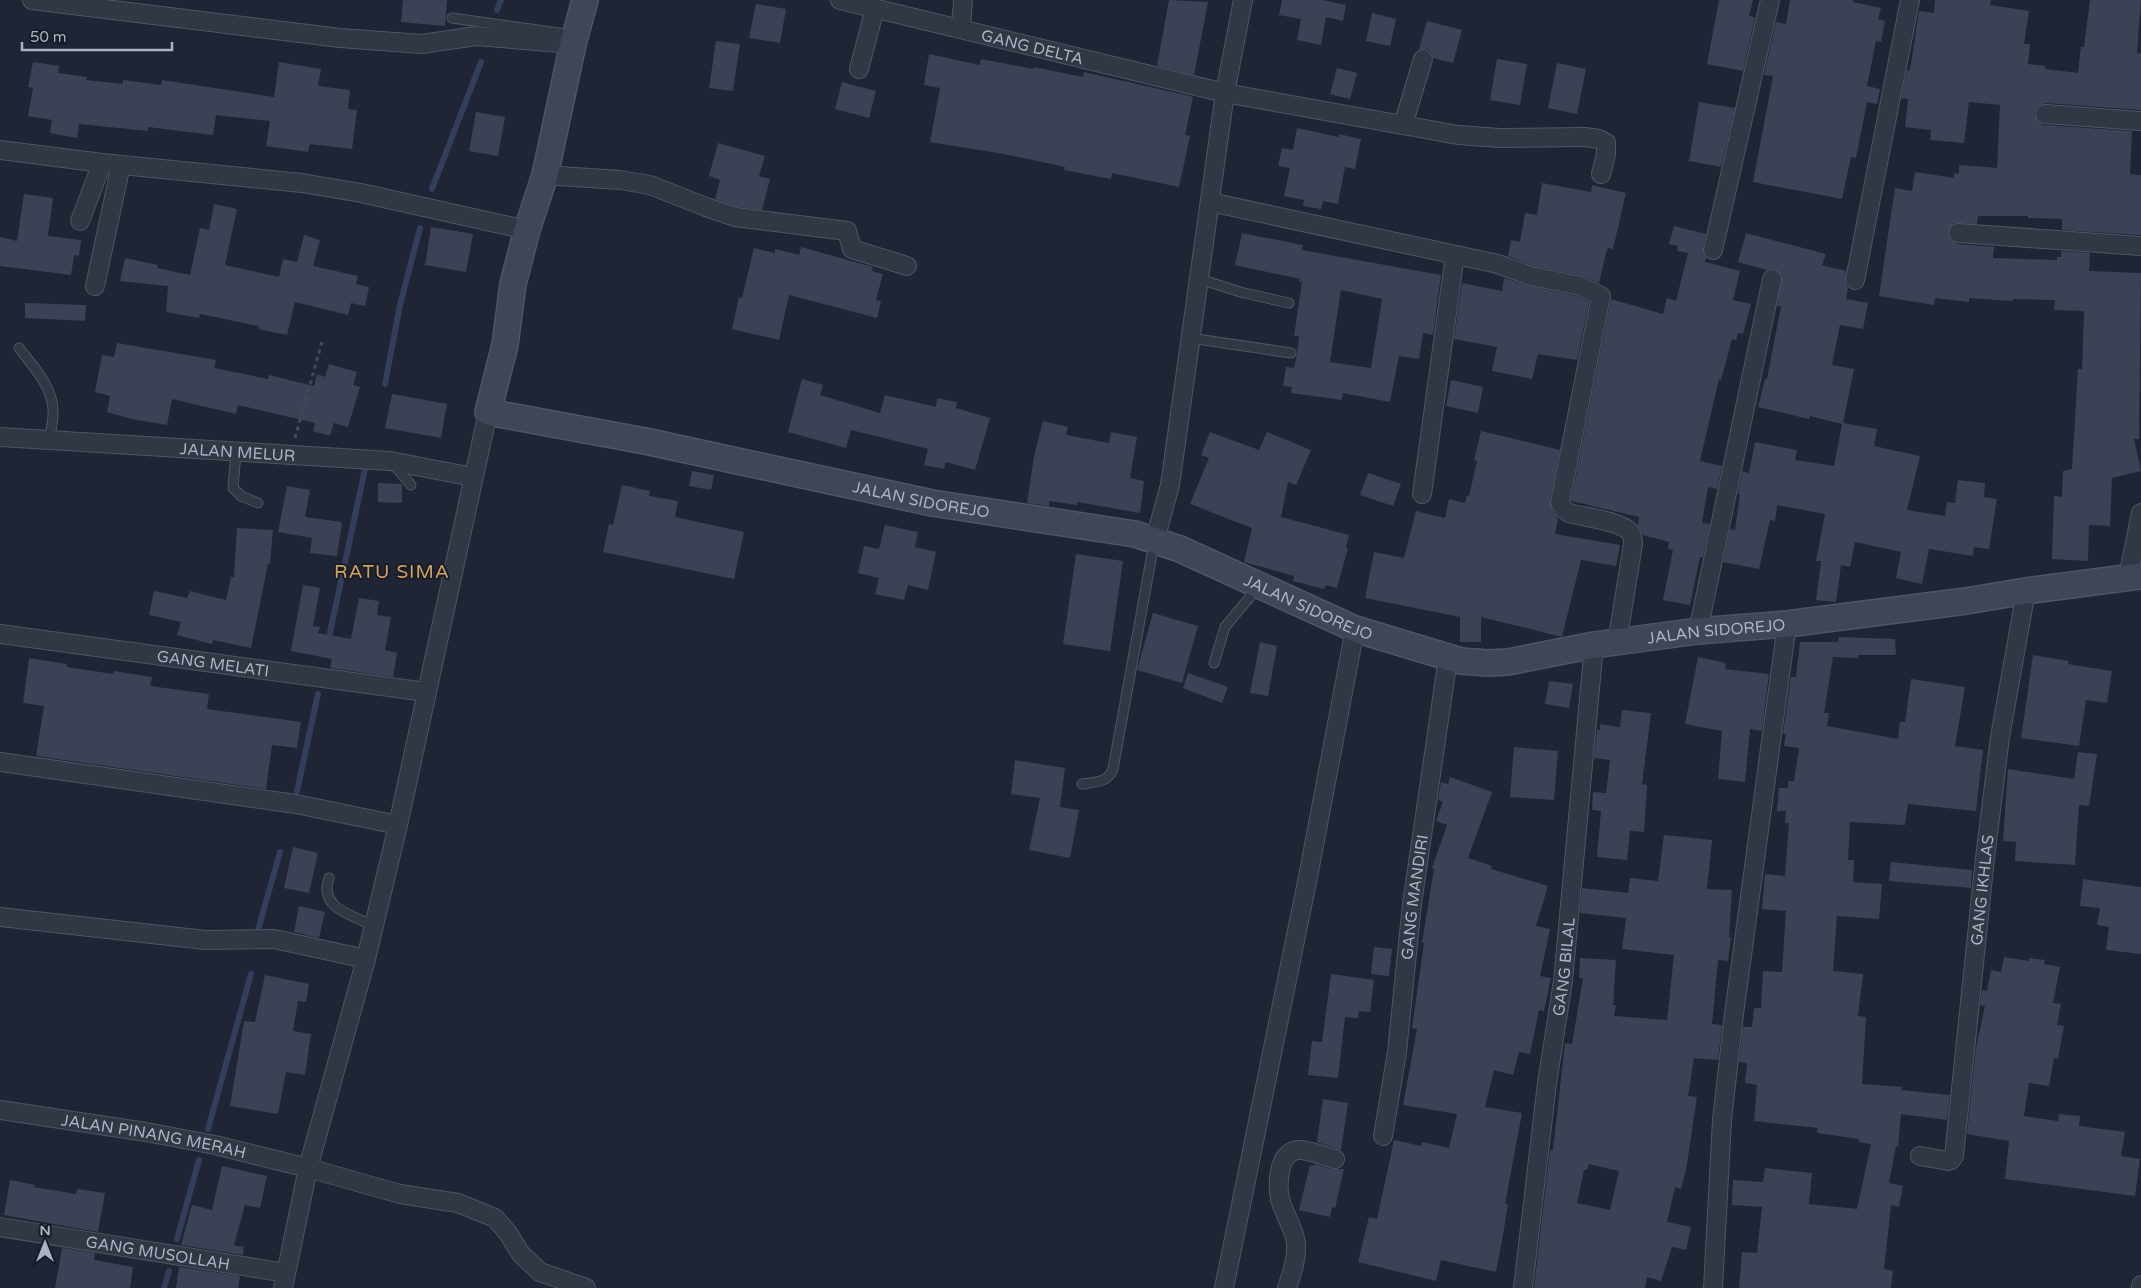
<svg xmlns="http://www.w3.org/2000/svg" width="2141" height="1288" font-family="'Varela Round',sans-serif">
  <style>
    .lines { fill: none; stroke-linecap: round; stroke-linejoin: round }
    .stream { stroke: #333d5c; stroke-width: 6 }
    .building { fill: #3b4256; fill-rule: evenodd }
    .lane-casing { stroke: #505464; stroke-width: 11 }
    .street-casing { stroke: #505464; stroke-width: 20 }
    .secondary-casing { stroke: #505464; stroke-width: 28 }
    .path { stroke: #3e4d54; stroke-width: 3; stroke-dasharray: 4 4; stroke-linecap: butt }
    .lane { stroke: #323746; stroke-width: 9 }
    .street { stroke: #323746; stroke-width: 18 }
    .secondary { stroke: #404558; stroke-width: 25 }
    .labels { text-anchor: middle; stroke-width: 4; stroke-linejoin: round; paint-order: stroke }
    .street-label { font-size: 16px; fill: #acb1c3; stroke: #181c2a }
    .quarter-label { font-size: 19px; letter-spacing: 1px; fill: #d0a25a; stroke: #181c2a }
  </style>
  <rect width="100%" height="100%" fill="#1f2535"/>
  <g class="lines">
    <g class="stream">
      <polyline points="497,10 501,0"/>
      <polyline points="432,189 481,62"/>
      <polyline points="385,384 400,305 420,228"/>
      <polyline points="328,642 365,469"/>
      <polyline points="297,791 318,694"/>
      <polyline points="258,930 280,852"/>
      <polyline points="208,1129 251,974"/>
      <polyline points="177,1239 199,1160"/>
      <polyline points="164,1288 169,1271"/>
    </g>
  </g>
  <g class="building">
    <polygon points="403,0 447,0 445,26 401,22"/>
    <polygon points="1169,0 1208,2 1194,75 1157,66"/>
    <polygon points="1282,0 1322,0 1346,5 1343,21 1326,17 1321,45 1297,40 1301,19 1279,15"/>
    <polygon points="1719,0 1753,0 1749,16 1755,17 1743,71 1707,64"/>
    <polygon points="1790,0 1853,0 1853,2 1881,8 1878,19 1885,21 1881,42 1876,41 1867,86 1880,89 1877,104 1867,102 1856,158 1851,157 1842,199 1753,182 1773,76 1764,75 1776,22 1786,24"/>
    <polygon points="1935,0 1991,0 1990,5 2029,11 2024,44 2030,44 2028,64 2045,66 2045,69 2078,73 2081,47 2084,47 2090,0 2141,0 2137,53 2141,54 2141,110 2046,103 2037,108 2034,114 2039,122 2044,125 2132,131 2130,174 2141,175 2141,235 2062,230 2062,219 2028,218 2028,216 1978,216 1977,224 1954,223 1948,232 1949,238 1957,244 1994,247 1993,258 2057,260 2057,257 2061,257 2061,251 2090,253 2089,271 2141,273 2139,439 2134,439 2141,471 2112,478 2110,526 2089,525 2088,561 2052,559 2054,496 2062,497 2063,471 2072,469 2078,369 2082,369 2084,311 2054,310 2055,300 2013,299 2013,301 1969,298 1969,302 1935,298 1934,305 1879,296 1895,188 1912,191 1915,172 1954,178 1954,173 1959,174 1959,165 1997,168 2000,105 1969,102 1964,143 1930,140 1931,130 1905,127 1908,99 1901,98 1907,70 1910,70 1919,11 1934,13"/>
    <polygon points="756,4 786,9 780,43 749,38"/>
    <polygon points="1372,13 1396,19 1390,46 1366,41"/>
    <polygon points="1427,21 1462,30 1453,63 1433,58 1431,52 1427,49 1419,49"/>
    <polygon points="716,41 740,44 733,91 709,88"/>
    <polygon points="929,54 980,65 981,59 1034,69 1034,67 1083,77 1084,72 1190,96 1193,97 1185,135 1190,136 1179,187 1112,173 1111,179 1064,170 1065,167 1004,154 930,142 940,88 924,85"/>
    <polygon points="1497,59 1527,64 1520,105 1490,100"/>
    <polygon points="33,62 59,66 58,73 87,77 86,80 123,84 123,80 161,85 162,80 274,97 279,62 321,69 318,86 350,90 348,109 357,110 352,149 310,144 308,152 266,146 270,121 216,115 213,135 148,127 148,131 79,124 77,138 50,133 52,120 28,116 33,88 28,87"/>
    <polygon points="1557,63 1586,69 1577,114 1548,108"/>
    <polygon points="1337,68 1357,73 1350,99 1330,94"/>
    <polygon points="842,82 876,91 869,118 835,109"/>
    <polygon points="1699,102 1735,108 1721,167 1689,161"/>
    <polygon points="476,112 505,117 498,156 469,151"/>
    <polygon points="1297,128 1339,137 1339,134 1361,139 1355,169 1345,167 1338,204 1323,201 1321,209 1303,206 1304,200 1284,196 1290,168 1278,166 1282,148 1293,150"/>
    <polygon points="718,143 765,156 759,176 770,179 762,210 737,207 715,199 720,180 709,176"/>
    <polygon points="1542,183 1591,192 1592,185 1626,193 1613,249 1608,248 1606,253 1599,283 1582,276 1534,266 1508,256 1511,240 1520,242 1525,213 1537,215"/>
    <polygon points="24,194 53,198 48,236 81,240 79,256 74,255 71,275 0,266 0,237 17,241"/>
    <polygon points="214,204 237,209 225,265 279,277 283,259 297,262 304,235 320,240 313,266 358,276 356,284 369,287 365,306 351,303 348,315 295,302 287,335 258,329 259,326 200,314 199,318 166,312 168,286 120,281 125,258 158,265 157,268 190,275 200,228 209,230"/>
    <polygon points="1674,226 1706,234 1703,248 1706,258 1705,262 1740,271 1733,300 1751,304 1743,334 1738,333 1736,340 1732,339 1721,380 1719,379 1700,461 1722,466 1717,489 1708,487 1702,523 1710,524 1703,557 1700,557 1690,605 1663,600 1673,550 1668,549 1669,542 1643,535 1638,525 1639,517 1571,501 1611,299 1663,314 1667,298 1676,301 1688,253 1677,251 1678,246 1669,244"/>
    <polygon points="431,227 473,234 466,272 425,265"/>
    <path d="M1242,233l61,12 -1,5 139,25 -8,60 -10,-2 -4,26 -20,-3 -9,46 -47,-9 -1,7 -51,-7 1,-6 -9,-1 3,-19 8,1 3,-14 2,-18h-5l8,-54h-3l1,-3 -65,-14zM1341,290l41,9 -11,69 -41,-6z"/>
    <polygon points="1746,233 1826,254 1822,265 1846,271 1845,283 1848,288 1846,299 1868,303 1863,329 1840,325 1832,365 1854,369 1843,423 1877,429 1874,446 1920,456 1907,510 1945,516 1947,502 1955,503 1958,480 1985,483 1984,497 1997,499 1989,549 1974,547 1973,556 1929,549 1922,584 1896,578 1901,552 1855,542 1850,567 1841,565 1836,602 1816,600 1821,561 1816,561 1825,514 1777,505 1775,521 1770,520 1759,569 1723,562 1730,529 1735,530 1740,494 1738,494 1742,471 1749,473 1755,442 1797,450 1795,460 1834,466 1842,424 1810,416 1809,419 1758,407 1765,379 1767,379 1781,306 1777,306 1782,276 1775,269 1767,270 1738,262"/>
    <polygon points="801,247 873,267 872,271 883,274 876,300 881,301 877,318 789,295 779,340 732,329 739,297 742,298 754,248 775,253 775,249 799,255"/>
    <polygon points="1504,278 1529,286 1577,296 1589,302 1577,360 1538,354 1532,379 1492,371 1497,347 1454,339 1462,283 1502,291"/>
    <polygon points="25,303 86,305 85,321 25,318"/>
    <polygon points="117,343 216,360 214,368 268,379 269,375 314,386 317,374 325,377 329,364 357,372 353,385 360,387 348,427 334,423 330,436 313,431 315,423 238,405 236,414 172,399 167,425 132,419 107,412 110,396 95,392 102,355 114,357"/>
    <polygon points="802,379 823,385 820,395 880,413 885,395 936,407 937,398 957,402 956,408 990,418 975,470 946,462 944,469 924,465 928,449 851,430 846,448 788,432"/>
    <polygon points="1451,380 1483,387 1478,413 1446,406"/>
    <polygon points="392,394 447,404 441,438 385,428"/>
    <polygon points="1043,421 1068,427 1066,435 1109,443 1111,432 1137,437 1130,478 1144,481 1140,513 1077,502 1077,505 1049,501 1049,506 1027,503 1034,456"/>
    <polygon points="1481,431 1560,450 1550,500 1553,513 1558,519 1555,534 1620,545 1616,566 1581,560 1562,637 1481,617 1481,642 1460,642 1460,617 1365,598 1374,552 1404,558 1416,511 1445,518 1449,499 1465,503 1467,495 1469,496 1477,461 1474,460"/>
    <polygon points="1210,432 1259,450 1267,432 1311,450 1296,485 1288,482 1281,517 1349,535 1346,547 1348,548 1337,588 1326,585 1324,589 1293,581 1294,576 1244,562 1252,528 1190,504 1209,458 1201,455"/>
    <polygon points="692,471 714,475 711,490 689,486"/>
    <polygon points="1368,473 1401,484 1393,506 1360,495"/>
    <polygon points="378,483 402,484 402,503 378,502"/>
    <polygon points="622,485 650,491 649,496 678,501 675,517 744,532 734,579 603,552 609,524 613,525"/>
    <polygon points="287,486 310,490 305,517 342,522 337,556 310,553 312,538 278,532"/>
    <polygon points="885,525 918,532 915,547 936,552 928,590 908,585 904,600 875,594 879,578 858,573 864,546 879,549"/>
    <polygon points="237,528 273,530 270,564 268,564 251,648 213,640 212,644 177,635 181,622 149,615 154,591 187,598 190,591 226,600 231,577 234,577"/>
    <polygon points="1076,554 1123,561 1110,651 1063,644"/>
    <polygon points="303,585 320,588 313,626 320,627 318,633 351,639 359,598 379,601 377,615 391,617 385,650 397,653 393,677 330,668 332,659 291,651"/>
    <polygon points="1153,613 1198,626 1182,683 1137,670"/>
    <polygon points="1839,637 1895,639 1896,655 1858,655 1858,658 1833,657 1824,713 1829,713 1827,726 1898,739 1900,722 1905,722 1911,679 1965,687 1955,746 1983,750 1976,811 1908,804 1905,825 1850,822 1848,860 1854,860 1853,882 1882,884 1879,919 1837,916 1833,971 1863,974 1858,1016 1866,1017 1862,1084 1902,1087 1901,1090 1950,1095 1947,1120 1901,1114 1898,1147 1896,1146 1889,1183 1903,1186 1899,1207 1891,1205 1884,1269 1893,1271 1891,1288 1739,1288 1742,1252 1757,1253 1762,1207 1732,1205 1733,1180 1763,1182 1765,1168 1812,1173 1809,1204 1857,1209 1871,1144 1858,1142 1859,1139 1817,1133 1818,1128 1754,1121 1757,1085 1745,1083 1747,1063 1739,1062 1743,1027 1752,1027 1754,1008 1761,1008 1763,971 1782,972 1786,911 1762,909 1765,874 1785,876 1789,823 1785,823 1786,811 1777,811 1779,788 1788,788 1788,781 1794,781 1799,748 1784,746 1786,734 1783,734 1791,677 1796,677 1800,642 1838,642"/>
    <polygon points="1260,642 1277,646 1268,696 1250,693"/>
    <polygon points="2033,655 2069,661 2068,664 2112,671 2107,703 2086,700 2079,746 2021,738"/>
    <polygon points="1698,657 1726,663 1725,669 1769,674 1762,731 1750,729 1745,782 1718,779 1722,731 1685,724"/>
    <polygon points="29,658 67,664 67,667 113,674 114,671 152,677 150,686 209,694 207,709 301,722 297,748 272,745 266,789 36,756 44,706 23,703"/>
    <polygon points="1188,673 1228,687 1222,703 1183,688"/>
    <polygon points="1549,681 1573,684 1569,708 1545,704"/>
    <polygon points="1622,710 1651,713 1642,784 1647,785 1644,832 1630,831 1627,860 1597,857 1601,811 1592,810 1593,792 1606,793 1610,760 1594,758 1597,730 1600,730 1600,724 1620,727"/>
    <polygon points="1514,747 1558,751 1554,800 1510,797"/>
    <polygon points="2078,752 2097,754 2089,806 2079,805 2075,865 2015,861 2016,842 2003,841 2008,769 2074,779"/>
    <polygon points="1015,760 1065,768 1060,807 1079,810 1070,858 1029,850 1040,798 1011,794"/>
    <polygon points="1450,777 1492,792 1468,858 1492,866 1491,869 1548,886 1536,926 1550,929 1540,976 1551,978 1544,1011 1539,1010 1530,1054 1519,1052 1513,1075 1494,1070 1485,1107 1522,1113 1505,1204 1508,1204 1503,1235 1496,1272 1441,1260 1436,1281 1358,1262 1369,1217 1377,1219 1394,1140 1421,1146 1422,1142 1449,1148 1457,1114 1403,1105 1417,1029 1412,1028 1424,943 1422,943 1434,869 1432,868 1447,825 1436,821 1443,802 1438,800 1441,782 1448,784"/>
    <path d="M1664,835l48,5 -5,49 25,1 -3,47h2l-3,24 -10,-1 -6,64 10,1 -4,35 -24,-2 -6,38 9,1 -11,73 -5,19 -6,-2 -8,35 24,5 -5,23 -14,-3 -11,34 -14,-4 -2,11h-111l16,-138h3l12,-107 7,1 11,-66h-4l1,-20 36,2 -3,45h3l-2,11 53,4 7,-65 -52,-6 4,-31 -46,-5 2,-25 46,5 2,-15 28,3zM1589,1164l30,7 -9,39 -33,-7 7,-33h3z"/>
    <polygon points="293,847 318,853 309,893 284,888"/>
    <polygon points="1891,862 1972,870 1971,888 1889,881"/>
    <polygon points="2083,879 2141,887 2141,954 2106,950 2109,927 2097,925 2100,908 2080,906"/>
    <polygon points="299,906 325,912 319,938 294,932"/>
    <polygon points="1374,947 1392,949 1389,976 1371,974"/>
    <polygon points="2004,957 2029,961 2029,958 2045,960 2044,964 2060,967 2053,1003 2061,1004 2057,1025 2064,1026 2058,1059 2054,1058 2049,1086 2029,1083 2024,1116 2058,1121 2059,1114 2080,1116 2079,1126 2125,1132 2121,1156 2140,1159 2135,1196 2005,1179 2009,1141 1967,1134 1976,1048 1985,1006 1980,1005 1982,990 1987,991 1991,970 2001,972"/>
    <polygon points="1331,974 1374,980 1370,1012 1359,1011 1358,1018 1345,1017 1338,1078 1308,1075 1312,1041 1322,1042"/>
    <polygon points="265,975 309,984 306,1002 298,1001 293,1031 311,1034 305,1075 286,1072 278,1114 230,1106 244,1021 255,1022"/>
    <polygon points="1323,1099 1348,1103 1341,1150 1317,1142"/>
    <polygon points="1314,1164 1332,1169 1344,1169 1335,1208 1332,1207 1330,1217 1299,1210 1310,1165 1313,1166"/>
    <polygon points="222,1166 267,1176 260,1208 245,1205 234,1245 244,1247 243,1255 181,1245 192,1205 212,1210"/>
    <polygon points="10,1180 35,1185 34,1187 76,1194 77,1189 105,1193 98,1232 4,1215"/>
    <polygon points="62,1248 95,1253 94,1260 133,1267 130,1288 55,1288"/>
    <polygon points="179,1267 240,1276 238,1288 176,1288"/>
  </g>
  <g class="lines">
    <defs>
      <g id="lane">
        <polyline points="452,18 573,35"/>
        <polyline points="1199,279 1244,293 1289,303"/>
        <polyline points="1190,338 1291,353"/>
        <path d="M19,348c13,17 33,38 34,61 1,10 -2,21 -4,31"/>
        <polyline points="236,453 233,488 241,496 258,503"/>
        <polyline points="393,464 411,485"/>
        <polyline points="1214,663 1225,627 1249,598 1255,585"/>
        <path d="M1082,784c13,-2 26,-1 31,-15l41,-226"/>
        <path d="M329,878c-11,31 25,37 44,48"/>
      </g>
      <g id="street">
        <polyline points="32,0 340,38 422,44 476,36 573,44"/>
        <path id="s1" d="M840,0l385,93 233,42 42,3 85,-1 14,2 7,4v11l-5,20"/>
        <polyline points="961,28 963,0"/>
        <polyline points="859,69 875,8"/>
        <polyline points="2045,114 2141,121"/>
        <polyline points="1403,125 1423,59"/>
        <polyline points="0,150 102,163 302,183 361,193 527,230"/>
        <polyline points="545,175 620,180 650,185 706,207 735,217 847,231 852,249 907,266"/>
        <path d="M1210,202l288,62 33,12 49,10 21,10 -41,206 3,7 6,4c14,4 52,8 61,19 3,4 3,8 3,12l-16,99"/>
        <polyline points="80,221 102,163"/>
        <polyline points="1958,233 2141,246"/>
        <polyline points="1713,250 1770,0"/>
        <polyline points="1855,280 1910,0"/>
        <polyline points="95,286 121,165"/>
        <path id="s2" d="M0,437l390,24 83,16"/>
        <polyline points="1422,494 1455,255"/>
        <polyline points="1155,540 1170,485 1225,93 1243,0"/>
        <polyline points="2128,577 2141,513"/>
        <polyline points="1698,631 1772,279"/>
        <path id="s3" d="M0,634l426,58"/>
        <polyline points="0,762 296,804 398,825"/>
        <polyline points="0,917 205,940 274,939 366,959"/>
        <path id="s4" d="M0,1110l146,22 69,13 93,23 92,26 58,9 37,15 13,15 13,21 19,18 46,16"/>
        <path id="s5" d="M1383,1136l14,-84 15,-148 36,-246"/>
        <path id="s6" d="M1920,1156l28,5 3,-1 3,-4 31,-298 15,-121 26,-146"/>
        <path id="s7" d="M0,1227l286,46"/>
        <polyline points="283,1288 308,1168 366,959 398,825 488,412"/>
        <polyline points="1224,1288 1307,882 1355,629"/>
        <path d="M1287,1288c5,-15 10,-29 9,-45 -2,-15 -12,-29 -16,-44 -3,-15 -2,-51 21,-49 11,1 23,6 34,9"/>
        <path id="s8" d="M1523,1288l24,-205 16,-102 31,-336"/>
        <polyline points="1713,1288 1722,1120 1734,1014 1787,624"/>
        <polyline points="2141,1288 2141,1285"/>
      </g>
      <g id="secondary">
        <path id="s9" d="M585,0l-12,44 -28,131 -18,55 -14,54 -8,61 -17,67 157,29 287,62 203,31 45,15 175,80 106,32 27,2 20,-1 86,-17 104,-14 89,-7 179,-23 60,-10 115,-15"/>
      </g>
    </defs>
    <use href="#lane" class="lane-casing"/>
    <use href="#street" class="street-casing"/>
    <use href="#secondary" class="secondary-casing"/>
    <polyline class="path" points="295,438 322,342"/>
    <use href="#lane" class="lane"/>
    <use href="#street" class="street"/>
    <use href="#secondary" class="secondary"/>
  </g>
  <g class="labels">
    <g class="street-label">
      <text dy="6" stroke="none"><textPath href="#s1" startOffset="198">GANG DELTA</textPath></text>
      <text dy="6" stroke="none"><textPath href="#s2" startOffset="238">JALAN MELUR</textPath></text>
      <text dy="6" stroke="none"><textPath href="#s9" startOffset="866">JALAN SIDOREJO</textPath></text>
      <text dy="6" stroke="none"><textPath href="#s9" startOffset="1271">JALAN SIDOREJO</textPath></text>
      <text dy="6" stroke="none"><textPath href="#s9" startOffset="1691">JALAN SIDOREJO</textPath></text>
      <text dy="6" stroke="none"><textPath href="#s3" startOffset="215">GANG MELATI</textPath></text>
      <text dy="6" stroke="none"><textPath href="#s6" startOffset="304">GANG IKHLAS</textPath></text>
      <text dy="6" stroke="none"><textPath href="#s5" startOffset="241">GANG MANDIRI</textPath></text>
      <text dy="6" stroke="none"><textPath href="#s8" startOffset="324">GANG BILAL</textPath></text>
      <text dy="6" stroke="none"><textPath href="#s4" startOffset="156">JALAN PINANG MERAH</textPath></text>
      <text dy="6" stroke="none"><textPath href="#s7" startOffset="160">GANG MUSOLLAH</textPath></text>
    </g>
    <g class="quarter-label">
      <text x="392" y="578">RATU SIMA</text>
    </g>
  </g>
  <g transform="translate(45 1243)" stroke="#181c2a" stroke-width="4" paint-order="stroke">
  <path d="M0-4L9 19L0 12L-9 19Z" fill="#acb1c3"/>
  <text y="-8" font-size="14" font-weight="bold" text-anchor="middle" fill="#acb1c3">N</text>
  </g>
  <path d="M22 42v8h150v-8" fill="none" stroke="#acb1c3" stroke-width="2.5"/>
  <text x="30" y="42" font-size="15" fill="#acb1c3" stroke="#181c2a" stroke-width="4" paint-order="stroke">50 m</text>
</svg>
